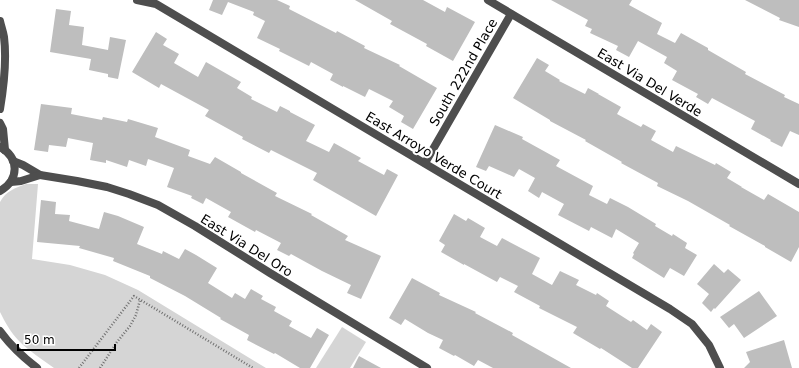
<svg xmlns="http://www.w3.org/2000/svg" width="799" height="368" font-family="'DejaVu Sans',sans-serif">
  <style>
    .green { fill: #d5d5d5 }
    .building { fill: #bebebe }
    .lines { fill: none; stroke-linecap: round; stroke-linejoin: round }
    .path { stroke: #707070; stroke-width: 2.5; stroke-dasharray: 1 2; stroke-linecap: butt }
    .street { stroke: #4e4e4e; stroke-width: 8 }
    .labels { text-anchor: middle; stroke-width: 4; stroke-linejoin: round; paint-order: stroke }
    .street-label { font-size: 13px; fill: #000; stroke: #fff }
  </style>
  <rect width="100%" height="100%" fill="#fff"/>
  <g class="green">
    <path d="M26,184h12l-6,75 38,6 35,10 33,15 128,78h-212c-12,-9 -25,-17 -35,-27 -8,-8 -14,-19 -19,-29v-110c6,-11 15,-14 26,-18z"/>
    <polygon points="342,327 366,342 350,368 316,368"/>
  </g>
  <g class="building">
    <polygon points="213,0 277,0 290,6 289,9 336,33 337,31 365,46 364,48 400,65 399,66 437,88 413,129 401,122 404,116 389,107 393,101 369,89 365,97 343,86 343,87 330,80 333,74 311,62 309,66 279,51 280,49 257,38 265,21 253,15 254,12 228,2 222,15 209,10"/>
    <polygon points="355,0 423,0 445,12 447,7 475,22 453,61 426,46 427,44 390,24 392,21"/>
    <polygon points="551,0 632,0 629,5 662,23 657,34 675,43 681,33 708,48 708,50 746,72 745,74 785,95 784,97 799,104 799,135 790,131 782,147 770,141 771,140 751,129 755,121 712,98 708,104 696,97 698,94 672,80 677,71 664,63 667,57 638,41 629,57 616,50 618,46 590,33 592,29 585,26 588,20"/>
    <polygon points="745,0 799,0 799,27 779,20 780,18"/>
    <polygon points="56,9 71,11 69,25 84,27 82,45 108,50 110,37 126,40 118,79 108,77 108,74 89,70 91,59 50,52"/>
    <polygon points="156,32 167,39 163,45 179,54 174,63 198,77 206,62 241,82 237,88 252,97 251,99 277,112 280,106 290,111 290,112 315,125 306,141 329,152 334,143 361,158 358,161 384,175 387,169 398,175 376,216 313,180 317,173 271,150 269,153 242,139 243,137 205,116 209,110 161,84 159,88 132,72"/>
    <polygon points="537,58 549,65 545,71 560,80 559,81 585,94 588,88 599,94 598,94 621,107 617,114 641,127 643,124 656,131 651,140 673,152 676,146 715,165 716,163 731,172 727,178 742,187 741,187 764,200 768,194 799,212 799,247 791,262 765,247 765,246 729,226 730,225 688,201 657,186 658,183 621,163 622,162 585,141 586,140 550,121 550,120 513,98"/>
    <polygon points="41,104 72,108 71,114 102,120 103,117 127,122 128,119 158,128 155,137 190,150 188,156 210,164 215,157 241,172 241,173 277,193 275,196 312,214 311,215 348,236 345,240 381,256 361,299 347,293 351,285 322,271 291,254 289,256 277,250 281,243 256,230 255,232 228,217 231,212 206,198 203,204 191,198 192,196 167,187 174,168 148,159 146,166 129,160 127,167 106,160 106,163 90,160 93,143 68,138 66,147 49,145 48,152 34,150"/>
    <polygon points="495,125 523,137 522,139 560,160 556,166 593,186 589,195 607,204 610,198 628,207 656,224 655,226 672,236 673,234 687,243 685,248 697,255 684,276 670,268 664,278 632,258 634,254 633,253 639,243 616,229 612,238 591,227 589,231 558,215 564,204 542,192 539,198 528,191 535,178 519,169 514,177 489,166 486,171 476,167"/>
    <polygon points="41,200 56,202 55,214 70,215 69,221 99,229 104,212 118,216 144,227 137,244 162,254 163,251 179,259 185,249 196,255 217,268 208,283 232,298 235,293 245,299 251,289 263,296 261,299 276,307 274,311 292,321 289,326 311,338 317,328 329,335 310,368 300,368 275,353 274,354 247,340 249,335 220,319 221,318 185,296 150,278 150,276 113,261 114,258 79,248 80,246 37,242"/>
    <polygon points="454,214 466,221 468,218 485,228 480,237 497,246 502,238 540,258 532,274 552,285 560,271 579,280 576,285 596,295 597,293 609,301 606,306 631,322 633,320 647,330 651,324 662,332 638,368 632,368 601,348 600,349 573,333 577,327 539,308 540,306 514,292 518,286 500,277 497,282 464,264 464,265 441,252 445,245 439,241"/>
    <polygon points="714,264 724,273 728,269 741,280 715,309 714,308 711,312 702,303 709,294 697,284"/>
    <polygon points="412,278 440,293 439,295 476,312 475,313 513,333 512,335 571,368 493,368 478,360 474,366 455,355 454,356 439,348 443,340 428,333 405,319 401,325 389,318"/>
    <polygon points="759,291 777,316 744,338 734,324 729,328 720,317"/>
    <polygon points="784,340 792,368 744,368 750,362 746,352"/>
    <polygon points="359,356 381,368 353,368"/>
  </g>
  <g class="lines">
    <g class="path">
      <polyline points="79,368 134,296 253,368"/>
      <polyline points="100,368 117,342 130,326 136,315 140,300"/>
    </g>
    <g class="street">
      <polyline points="137,0 156,4 670,309 692,324 709,345 720,368"/>
      <polyline points="488,0 799,184"/>
      <path d="M0,21c1,5 3,10 4,16 3,24 0,48 -4,72"/>
      <polyline points="0,123 3,129 5,150"/>
      <path d="M0,147c20,11 19,33 0,44"/>
      <polyline points="13,161 23,165 40,175 77,181 107,187 129,194 158,205 195,226 270,273 427,368"/>
      <polyline points="425,163 511,14"/>
      <polyline points="11,182 21,181 40,175"/>
      <path d="M0,331c10,14 23,26 37,37"/>
    </g>
  </g>
  <g class="labels">
    <g class="street-label">
      <text transform="translate(463 72) rotate(-60)" y="5">South 222nd Place</text>
      <text transform="translate(650 82) rotate(31)" y="5">East Via Del Verde</text>
      <text transform="translate(434 155) rotate(31)" y="5">East Arroyo Verde Court</text>
      <text transform="translate(247 245) rotate(32)" y="5">East Via Del Oro</text>
    </g>
  </g>
  <path d="M18 344v6h97v-6" fill="none" stroke="#000000" stroke-width="2"/>
  <text x="24" y="344" font-size="12" fill="#000000" stroke="#ffffff" stroke-width="3" paint-order="stroke">50 m</text>
</svg>
